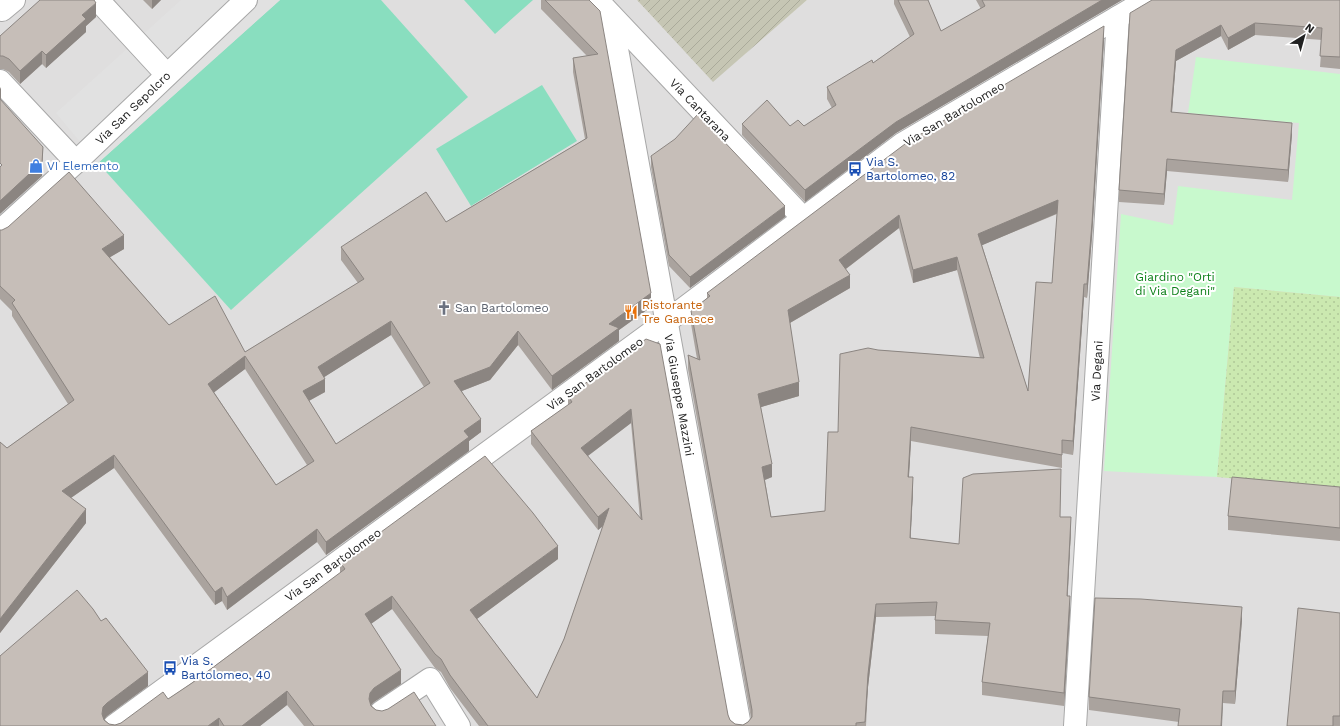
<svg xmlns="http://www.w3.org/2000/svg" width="1340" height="726" font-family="'Work Sans',sans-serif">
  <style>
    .residential { fill: #dfdede }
    .construction { fill: url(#construction-furrows) }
    .park { fill: #c8f9cd }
    .garden { fill: url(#garden-dots) }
    .pitch { fill: #89debf }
    .parking { fill: #e1e1e1 }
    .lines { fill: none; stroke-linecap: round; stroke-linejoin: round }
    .minor-casing { stroke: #a8a8a8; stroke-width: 24 }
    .minor { stroke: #fff; stroke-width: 22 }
    .wall { fill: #aaa39e; fill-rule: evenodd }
    .shaded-wall { fill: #8b8581 }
    .building { fill: #c6beb8; stroke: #8b8581; fill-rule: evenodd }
    .labels { text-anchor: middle; stroke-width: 4; stroke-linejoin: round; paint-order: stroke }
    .street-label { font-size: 12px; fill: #212121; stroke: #fff }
    .transit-label { font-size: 12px; fill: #164399; stroke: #fff; text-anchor: start }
    .shop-label { font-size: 12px; fill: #366cbe; stroke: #fff; text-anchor: start }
    .park-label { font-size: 12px; fill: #0e801a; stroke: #fff }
    .food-label { font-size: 12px; fill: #c56008; stroke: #fff; text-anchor: start }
    .worship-label { font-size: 12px; fill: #5b616d; stroke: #fff; text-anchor: start }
  </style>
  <defs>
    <pattern id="construction-furrows" width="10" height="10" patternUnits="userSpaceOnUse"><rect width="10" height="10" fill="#c6c6b4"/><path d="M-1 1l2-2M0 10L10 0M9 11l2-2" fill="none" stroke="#aaaa9a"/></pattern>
    <pattern id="garden-dots" width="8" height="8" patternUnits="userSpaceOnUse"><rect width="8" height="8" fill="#cbe9b0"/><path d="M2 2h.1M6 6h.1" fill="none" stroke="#aec897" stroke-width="1.8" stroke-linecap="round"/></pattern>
  </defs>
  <rect width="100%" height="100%" fill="#f1eee8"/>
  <polygon class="residential" points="0,0 637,0 713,81 807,0 1340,0 1340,726 0,726"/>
  <polygon class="construction" points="637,0 807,0 713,82"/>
  <polygon class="park" points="1196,57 1340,74 1340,297 1234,287 1217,477 1104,471 1121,214 1173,225 1178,186 1292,200 1299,123 1188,113"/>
  <polygon class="garden" points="1234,287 1340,297 1340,488 1217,477"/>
  <g class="pitch">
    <polygon points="280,0 381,0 468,97 231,310 98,163"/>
    <polygon points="464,0 533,0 495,34"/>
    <polygon points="542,85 577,141 471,206 436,149"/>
  </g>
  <polygon class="parking" points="181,0 280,0 98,163 56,113"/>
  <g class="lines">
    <defs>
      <g id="minor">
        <polyline points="98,0 167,75"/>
        <polyline points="597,0 804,219"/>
        <polyline points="2,10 14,0"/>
        <polyline points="611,16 740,726"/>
        <polyline points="0,81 76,162"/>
        <polyline points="0,231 76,162 246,0"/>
        <polyline points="381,712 430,679 459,726"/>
        <polyline points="114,726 666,322 902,144 1147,0"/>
        <polyline points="1075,726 1118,17"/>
      </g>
    </defs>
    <use href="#minor" class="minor-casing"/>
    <use href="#minor" class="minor"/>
  </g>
  <g class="wall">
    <polygon points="143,0 161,0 152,9"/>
    <path d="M541,0h48l62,307 -32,23v11l-67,49 -34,-45 -28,35 -28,11 19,41 -12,9v10l-143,104 -9,-13 -90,68 -5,-9 -7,4 -101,-137 -43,30 15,25 -86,110v-191l7,6 61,-44 -56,-88v-5l-12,-12v-69l124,19 -14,8 59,68 76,27 113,-69 -17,-23v-13l105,-25 139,-83 -12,-67v-14l14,-2 -46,-47zM391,335l33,52 -88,57 -27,-43 16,-9 -1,-15zM245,369l62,96 -31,20 -62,-93z"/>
    <polygon points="894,0 928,0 941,31 981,9 976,0 1122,0 896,133 805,202 742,135 742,124 790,126 804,126 832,108 827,99 827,87 873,63 910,37 894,4"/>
    <polygon points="1152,0 1340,0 1340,69 1320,67 1322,40 1255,35 1228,50 1221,36 1176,61 1172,112 1292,134 1288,182 1167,171 1164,205 1119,202 1119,190"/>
    <polygon points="96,17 86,26 86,32 46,68 42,64 20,84 9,72 3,69 0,69 0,36"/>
    <path d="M1104,40l-12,196 -5,62 -3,-1 -11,158 -11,-2v15l-151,-27 -2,36 4,14 -3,47 49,6 102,-27 10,13 -4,66 3,14 -6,96 -82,-11v-13l6,-46 -53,-2v-18l-59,1 -8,70 -2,39h-387l-29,-38 -9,-16 -6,-4 -43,-59 -21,15 30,60 -27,18 -3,3 5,5 60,16h-132l-17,-21 -27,21h-260l101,-105 47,65 -41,30 -3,3 5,5 6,1 6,-2 47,-24 24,-16 148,-110v-11l218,-3 -81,60 60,79 27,-59 39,-113 -5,4 -67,-86v-13l37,-26v-9l78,-57 82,376 2,5 5,4 8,1 5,-3 3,-4 -63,-349v-14l9,4 -6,-35v-13l16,-13v-5zM1057,214l-5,69 -24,108 -46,-146zM899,228l14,55 44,-13 23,88 -102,-8 -40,82 -13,79 -54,6 -6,-37 7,-3 -11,-70 38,-11 -9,-73 60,-35 -4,-19zM631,423l9,96 -52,-63z"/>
    <polygon points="651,156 785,217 690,288 669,266 651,167"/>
    <polygon points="1340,487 1340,541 1228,530 1228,516"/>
    <polygon points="1340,613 1340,726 1287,726"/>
    <polygon points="1242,620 1235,704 1223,703 1179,722 1089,710 1089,697"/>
  </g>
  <g class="shaded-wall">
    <polygon points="152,0 161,0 152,9"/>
    <polygon points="1102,0 1122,0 896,133 805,202 805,190 896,122"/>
    <polygon points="96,3 96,17 86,26 86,32 46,68 46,55 82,15"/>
    <polygon points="1255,23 1255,35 1228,50 1228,38"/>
    <polygon points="1221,25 1221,36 1176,61 1171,124 1171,112 1176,50"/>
    <polygon points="1104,26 1104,40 1092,236 1087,298 1087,284"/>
    <polygon points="42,51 42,64 20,84 20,71"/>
    <polygon points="1,87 1,101 0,102 0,89"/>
    <polygon points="1292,123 1292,134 1288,182 1288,170"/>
    <polygon points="43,147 42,176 0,214 0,201"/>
    <polygon points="1167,159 1167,171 1164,205 1164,194"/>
    <polygon points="1058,200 1058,213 978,247 978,234"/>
    <polygon points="785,206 785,217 690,288 690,277"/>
    <polygon points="899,215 899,228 839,274 839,260"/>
    <polygon points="124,235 124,249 102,262 102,249"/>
    <polygon points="957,257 957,270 913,283 913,270"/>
    <polygon points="850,275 850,288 788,324 788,310"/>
    <polygon points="1084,284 1084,297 1073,455 1073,441"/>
    <polygon points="651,293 651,307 619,330 619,341 552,390 552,376 609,324"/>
    <polygon points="391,321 391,335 318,381 318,367"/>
    <polygon points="518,331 518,345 490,380 454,394 454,381"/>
    <polygon points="245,356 245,369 208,397 208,384"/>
    <polygon points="325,379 325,392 303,404 303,391"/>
    <polygon points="799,382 799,396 758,408 758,394"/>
    <polygon points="631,409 631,423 581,461 581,448"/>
    <polygon points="481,419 481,432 469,441 469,451 326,555 326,542 464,431"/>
    <polygon points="911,427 911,441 908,491 908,477"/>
    <polygon points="114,455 114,468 62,504 62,491"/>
    <polygon points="772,464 772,477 762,481 762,467"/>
    <polygon points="913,477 913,491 910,551 910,538"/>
    <polygon points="609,508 609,521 598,530 598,517"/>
    <polygon points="86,509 86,523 0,633 0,619"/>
    <polygon points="1071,517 1071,530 1067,610 1067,596"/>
    <polygon points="317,529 317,542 227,610 227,597"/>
    <polygon points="558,546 558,559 470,624 470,610"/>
    <polygon points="222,587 222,601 215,605 215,592"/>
    <polygon points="392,596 392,609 365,628 365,614"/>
    <polygon points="1070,596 1070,610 1064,706 1064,693"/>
    <polygon points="876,604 876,617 868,687 865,726 868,674"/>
    <polygon points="1242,607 1242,620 1235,704 1235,691"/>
    <polygon points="401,670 401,684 374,702 370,706 369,699 370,693 374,688"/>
    <polygon points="148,672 148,686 107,716 103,721 102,714 103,707 107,703"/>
    <polygon points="287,691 287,705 260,726 242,726"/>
    <polygon points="1223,691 1223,703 1222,726 1221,726"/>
    <polygon points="219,718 219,726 208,726"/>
  </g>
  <g class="building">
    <polygon points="40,0 94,0 96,3 82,15 86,19 46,55 42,51 20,71 9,59 3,56 0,56 0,36"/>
    <path d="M545,0h44l11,11 51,282 -42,31 10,4 -67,48 -34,-45 -28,36 -36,14 27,38 -17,12 5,6 -143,105 -9,-13 -90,68 -5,-10 -7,5 -101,-137 -52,36 24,18 -86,110v-177l7,6 67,-48 -62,-97 3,-3 -15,-14v-56h2l6,-3 61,-55 55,63 -22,14 67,76 46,-29 30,56 119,-73 -23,-32 85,-55 20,30 141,-84 -14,-80 25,-4zM391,321l39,62 -94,61 -33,-53 22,-12 -7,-12zM245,356l69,105 -38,24 -68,-101z"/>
    <polygon points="898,0 928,0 941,31 985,6 982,0 1102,0 896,122 805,190 742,124 767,100 790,126 798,120 804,126 836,105 827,87 872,60 873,63 914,34"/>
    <polygon points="1152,0 1340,0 1340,57 1320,56 1322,28 1255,23 1228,38 1221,25 1176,50 1171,112 1292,123 1288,170 1167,159 1164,194 1119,190 1130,13"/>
    <path d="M1104,26l-12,197 -5,61h-3l-11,157 -11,-1v15l-151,-28 -3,50h5l-3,61 49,6 4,-66 10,-4 88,-5 -1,48h11l-4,79h3l-6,97 -82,-11 8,-59 -55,-3 2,-18 -61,2 -8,70 -3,48 -9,1v3h-368l-38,-51 -9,-16 -6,-5 -43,-58 -27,18 36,56 -27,18 -4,5 -1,6 2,7 5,4 6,1 6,-2 26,-17 22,34h-122l-27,-35 -45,35h-18l-5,-8 -11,8h-208v-70l77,-66 16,19 8,12 5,-3 42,54 -41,31 -4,4 -1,7 2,6 5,4 6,1 6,-2 42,-31 5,7 24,-16 153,-114 -5,-7 145,-106 48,57 25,33 -88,64 67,88 27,-59 45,-131 -11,9 -67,-86 41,-29 -4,-6 78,-57 14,5 68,371 2,5 5,4 8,1 5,-3 4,-5v-7l-64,-355 12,5 -9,-49 19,-15 -3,-3 202,-152zM1058,200l-6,83 -16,-1 -8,109 -50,-157zM899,215l14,55 44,-13 27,101 -106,-8 -10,-2 -28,6 -2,78h-10l-3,79 -54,6 -9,-50 10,-3 -14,-70 41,-12 -11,-72 62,-35 -11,-15zM631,409l11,111 -61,-72z"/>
    <polygon points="0,99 43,147 42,162 0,201 0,167 2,165 0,163"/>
    <polygon points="698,114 785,206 690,277 669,255 651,156 675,139"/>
    <polygon points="1232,477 1340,487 1340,528 1228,516"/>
    <polygon points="1095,598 1141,599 1242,607 1235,691 1223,691 1221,726 1178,726 1180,709 1089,697"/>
    <polygon points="1298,608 1340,613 1340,716 1333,716 1333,726 1287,726"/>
  </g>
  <defs>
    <symbol id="shop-bare" viewBox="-9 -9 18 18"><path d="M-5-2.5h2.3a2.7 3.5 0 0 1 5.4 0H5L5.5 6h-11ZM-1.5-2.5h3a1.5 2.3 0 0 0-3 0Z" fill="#3f7fe0" stroke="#fff" stroke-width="2.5" paint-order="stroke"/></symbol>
    <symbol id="bus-bare" viewBox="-9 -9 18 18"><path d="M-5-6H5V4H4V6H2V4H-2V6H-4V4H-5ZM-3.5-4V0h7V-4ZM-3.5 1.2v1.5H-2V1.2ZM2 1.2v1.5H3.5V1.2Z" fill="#1a4fb4" stroke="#fff" stroke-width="2.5" paint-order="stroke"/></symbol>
    <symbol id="church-bare" viewBox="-9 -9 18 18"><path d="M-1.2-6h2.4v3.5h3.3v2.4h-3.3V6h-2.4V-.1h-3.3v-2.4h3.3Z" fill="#6b7280" stroke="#fff" stroke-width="2.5" paint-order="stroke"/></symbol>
    <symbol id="restaurant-bare" viewBox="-9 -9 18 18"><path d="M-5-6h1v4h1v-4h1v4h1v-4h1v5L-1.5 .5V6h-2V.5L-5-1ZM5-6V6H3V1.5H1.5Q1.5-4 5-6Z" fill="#e8710a" stroke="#fff" stroke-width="2.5" paint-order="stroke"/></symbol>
  </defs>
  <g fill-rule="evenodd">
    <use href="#shop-bare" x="26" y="156" width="20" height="20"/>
    <use href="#bus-bare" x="845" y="159" width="20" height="20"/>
    <use href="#church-bare" x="434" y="298" width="20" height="20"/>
    <use href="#restaurant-bare" x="621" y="302" width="20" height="20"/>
    <use href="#bus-bare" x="160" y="658" width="20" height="20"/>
  </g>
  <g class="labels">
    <g class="street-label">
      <text transform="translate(133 108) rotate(-44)" y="4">Via San Sepolcro</text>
      <text transform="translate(700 110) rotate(46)" y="4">Via Cantarana</text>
      <text transform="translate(954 114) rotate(-31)" y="4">Via San Bartolomeo</text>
      <text transform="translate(1097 371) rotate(-87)" y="4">Via Degani</text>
      <text transform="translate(595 374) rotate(-36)" y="4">Via San Bartolomeo</text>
      <text transform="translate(679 395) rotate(80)" y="4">Via Giuseppe Mazzini</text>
      <text transform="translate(333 565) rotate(-36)" y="4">Via San Bartolomeo</text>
    </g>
    <g class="transit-label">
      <text x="866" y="166">Via S.<tspan x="866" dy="14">Bartolomeo, 82</tspan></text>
      <text x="181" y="665">Via S.<tspan x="181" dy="14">Bartolomeo, 40</tspan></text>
    </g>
    <g class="shop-label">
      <text x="47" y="170">VI Elemento</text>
    </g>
    <g class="park-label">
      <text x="1175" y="281">Giardino "Orti<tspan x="1175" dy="14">di Via Degani"</tspan></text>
    </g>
    <g class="food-label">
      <text x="642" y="309">Ristorante<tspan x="642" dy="14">Tre Ganasce</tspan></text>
    </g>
    <g class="worship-label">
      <text x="455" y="312">San Bartolomeo</text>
    </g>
  </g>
  <g transform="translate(1304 36) rotate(37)" stroke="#ffffff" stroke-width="3" paint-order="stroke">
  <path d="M0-3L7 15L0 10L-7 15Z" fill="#212121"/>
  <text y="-6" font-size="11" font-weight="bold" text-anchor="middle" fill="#212121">N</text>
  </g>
</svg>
